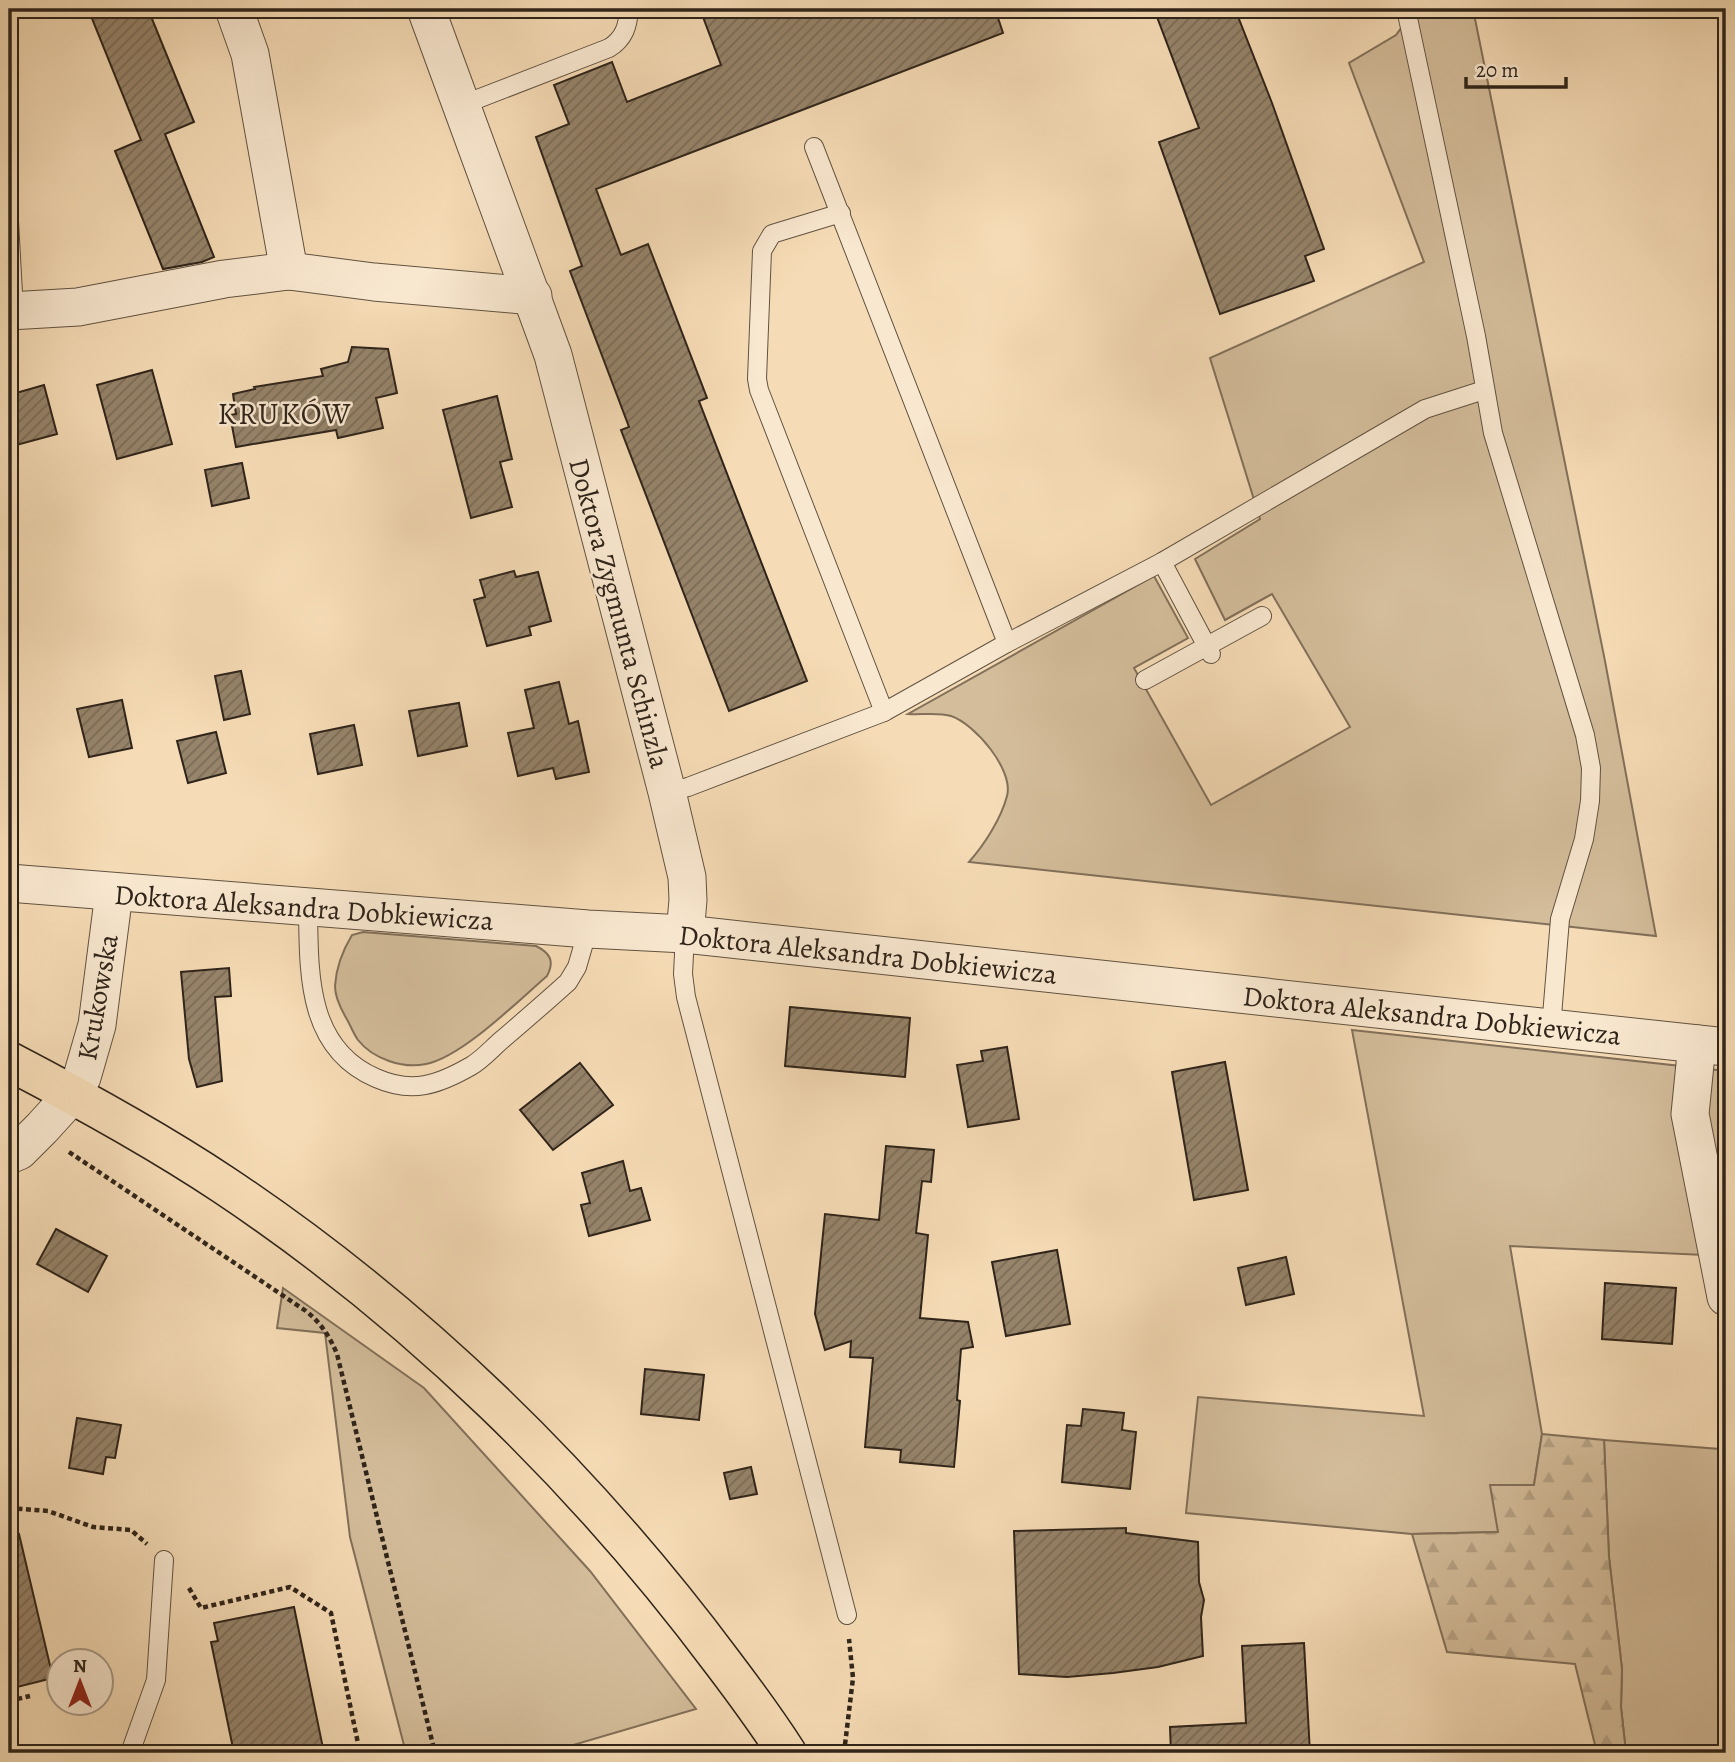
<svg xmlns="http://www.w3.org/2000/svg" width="1735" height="1762" font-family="Alegreya,serif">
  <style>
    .grass { fill: #d4bd9b; stroke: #82705a; stroke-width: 2 }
    .forest { fill: url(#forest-firs); stroke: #82705a; stroke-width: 2 }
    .building { fill: url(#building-hatch); stroke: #2f241a; stroke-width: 2 }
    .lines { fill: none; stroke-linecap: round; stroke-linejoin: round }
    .service-casing { stroke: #615241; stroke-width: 20 }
    .minor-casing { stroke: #615241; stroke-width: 39 }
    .primary-casing { stroke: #2f241a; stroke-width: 41 }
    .path { stroke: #2f241a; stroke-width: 4.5; stroke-dasharray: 5 3.5; stroke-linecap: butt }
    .service { stroke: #f9e8d0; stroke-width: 18 }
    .minor { stroke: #f9e8d0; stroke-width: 37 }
    .primary { stroke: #f6dcb6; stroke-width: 38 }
    .labels { text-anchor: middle; stroke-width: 5; stroke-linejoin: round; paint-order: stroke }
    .street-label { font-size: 28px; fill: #2f241a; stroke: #f9e8d0 }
    .neighbourhood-label { font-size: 30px; letter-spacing: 2px; fill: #2f241a; stroke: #f9e8d0 }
  </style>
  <defs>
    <pattern id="forest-firs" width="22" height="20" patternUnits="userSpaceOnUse" patternTransform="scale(1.75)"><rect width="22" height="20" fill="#d4bd9b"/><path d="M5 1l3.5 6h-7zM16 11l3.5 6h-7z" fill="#b6a285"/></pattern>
    <pattern id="building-hatch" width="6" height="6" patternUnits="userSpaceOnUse" patternTransform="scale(1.75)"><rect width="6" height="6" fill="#96846b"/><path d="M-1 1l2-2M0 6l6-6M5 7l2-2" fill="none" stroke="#7b6c57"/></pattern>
  </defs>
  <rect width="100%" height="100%" fill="#f6dcb6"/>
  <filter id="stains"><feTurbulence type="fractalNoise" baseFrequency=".00286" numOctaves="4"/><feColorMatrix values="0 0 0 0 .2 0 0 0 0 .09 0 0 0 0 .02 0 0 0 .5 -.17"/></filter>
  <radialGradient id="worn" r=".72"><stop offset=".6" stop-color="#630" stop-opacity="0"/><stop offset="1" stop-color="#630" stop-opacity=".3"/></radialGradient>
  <g class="grass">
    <path d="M1415,9h58l132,652 51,275 -687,-74c15,-17 32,-43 38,-66 7,-26 -32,-72 -56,-80 -12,-4 -30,-1 -43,-2l246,-138 34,62 -54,30 77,137 139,-78 -78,-133 -47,26 -30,-61 65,-40 -50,-161 214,-96 -75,-199 47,-28z"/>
    <path d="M363,932l173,14c14,7 19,15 11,30 -29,25 -85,81 -121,88 -23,5 -53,-5 -68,-24 -5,-7 -8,-16 -13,-24 -5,-9 -10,-19 -10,-30 1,-18 8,-36 17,-51z"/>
    <polygon points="1352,1030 1726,1071 1726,1192 1724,1192 1726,1256 1510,1246 1542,1434 1534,1485 1498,1532 1412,1534 1186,1513 1198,1397 1424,1416"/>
    <polygon points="283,1288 424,1388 590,1571 696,1709 546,1753 406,1753 350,1537 325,1333 277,1328"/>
    <polygon points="1604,1440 1720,1449 1726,1468 1726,1753 1626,1753 1621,1707 1622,1669 1609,1557"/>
  </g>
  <polygon class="forest" points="1542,1434 1604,1440 1609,1557 1622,1669 1621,1707 1626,1753 1597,1753 1575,1664 1447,1652 1412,1534 1498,1532 1490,1485 1534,1485"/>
  <g class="building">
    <polygon points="110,9 148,9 194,122 165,134 214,257 202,262 163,269 115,151 141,140 91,16"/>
    <polygon points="700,9 995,9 1003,33 596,189 621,255 648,244 707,398 699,401 807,681 729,711 621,430 629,427 570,271 582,266 536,137 569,124 554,85 612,62 627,102 721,65"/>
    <polygon points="1154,9 1235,9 1272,103 1324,249 1305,256 1314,281 1220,314 1159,142 1199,128"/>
    <polygon points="352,347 388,349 397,393 376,398 383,428 338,438 336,430 236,447 230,415 236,414 233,394 255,389 254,387 323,376 321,369 348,362"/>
    <polygon points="152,370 172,444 117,459 97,385"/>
    <polygon points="44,385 57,434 9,447 9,395"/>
    <polygon points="497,396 512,459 500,462 512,507 471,518 443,410"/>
    <polygon points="242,463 249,498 212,506 205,470"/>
    <polygon points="514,571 516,577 538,572 551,621 529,627 531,635 487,646 474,600 485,597 480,580"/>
    <polygon points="241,671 250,714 224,720 215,676"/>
    <polygon points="559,682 569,724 578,721 589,772 556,779 553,768 518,776 508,733 534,728 525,690"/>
    <polygon points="122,700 132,748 89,757 77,709"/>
    <polygon points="459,703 467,746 418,756 409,711"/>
    <polygon points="354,725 362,765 318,774 310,734"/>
    <polygon points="216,732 226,773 188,783 177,741"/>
    <polygon points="229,968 231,996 215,997 222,1081 197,1087 189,1059 181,972"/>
    <polygon points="790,1007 910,1018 905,1077 785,1066"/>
    <polygon points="1007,1047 1019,1119 968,1127 957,1065 983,1061 981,1051"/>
    <polygon points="1225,1062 1248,1190 1194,1200 1172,1072"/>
    <polygon points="580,1063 613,1105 553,1150 520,1110"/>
    <polygon points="886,1146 934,1150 931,1182 922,1181 916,1233 928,1235 920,1318 968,1322 973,1347 961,1349 957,1400 960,1401 954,1467 900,1462 901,1450 865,1447 873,1358 850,1357 851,1341 825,1350 815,1314 825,1214 879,1220"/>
    <polygon points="623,1161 630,1191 641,1188 650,1220 589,1236 581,1205 590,1203 582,1173"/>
    <polygon points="56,1229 107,1256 88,1292 37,1264"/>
    <polygon points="1057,1250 1070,1324 1006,1336 992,1262"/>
    <polygon points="1286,1257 1294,1294 1246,1305 1238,1268"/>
    <polygon points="1605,1283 1676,1288 1672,1344 1602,1339"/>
    <polygon points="645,1369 704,1375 699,1420 641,1414"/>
    <polygon points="1083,1409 1124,1413 1122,1430 1136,1432 1130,1489 1062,1482 1067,1425 1081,1426"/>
    <polygon points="77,1418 121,1425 115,1458 106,1457 103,1474 69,1468"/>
    <polygon points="751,1467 757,1494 730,1499 724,1473"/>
    <polygon points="1126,1528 1126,1533 1198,1542 1199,1582 1204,1600 1201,1617 1203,1656 1158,1667 1113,1673 1067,1677 1019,1674 1014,1531"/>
    <polygon points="19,1534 53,1678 9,1689 9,1536"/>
    <polygon points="294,1607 324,1753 234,1753 211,1642 218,1641 214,1623"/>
    <polygon points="1304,1643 1310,1753 1171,1753 1170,1727 1246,1723 1242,1646"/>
  </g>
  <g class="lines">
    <defs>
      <g id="service">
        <polyline points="1406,9 1476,336 1493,433 1585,735 1591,768 1590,801 1584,839 1560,919 1551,1028"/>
        <path d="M462,105l147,-57c15,-9 19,-22 20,-39"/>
        <polyline points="814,147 1007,643"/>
        <polyline points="9,221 14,311"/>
        <polyline points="1162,562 1211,654"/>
        <polyline points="1145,680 1262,616"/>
        <polyline points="884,712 1007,643 1162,562 1425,409 1484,390"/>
        <polyline points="667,792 688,787 884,712 759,390 757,379 762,251 772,234 841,213"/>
        <path d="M308,907c1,65 -2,141 68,171 36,16 62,7 95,-12 12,-7 22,-19 33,-28 21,-18 43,-37 64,-56l9,-15 11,-38"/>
        <polyline points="685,934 683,974 686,997 847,1615"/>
        <polyline points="130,1753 156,1680 164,1560"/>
      </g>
      <g id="minor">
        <polyline points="234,9 250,54 289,271"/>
        <polyline points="426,9 553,355 667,792 687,877 688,900 685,934"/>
        <polyline points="9,311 78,307 224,279 289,271 374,282 533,296"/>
        <polyline points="9,883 588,929 685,934 1726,1047"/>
        <polyline points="1697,1044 1690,1114 1726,1297"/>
        <polyline points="9,1155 19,1151 42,1128 72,1095 82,1077 97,1025 114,893"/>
      </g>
      <path id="primary" d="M9,1061c71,37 149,80 215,124 192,128 361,293 499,478 22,29 44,59 64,90"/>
    </defs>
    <use href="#service" class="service-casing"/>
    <use href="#minor" class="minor-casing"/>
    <use href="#primary" class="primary-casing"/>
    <g class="path">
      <path d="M69,1152l237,159c15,12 24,26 31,43l98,399"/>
      <polyline points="9,1508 48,1511 93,1527 131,1530 147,1544"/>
      <polyline points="189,1588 201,1608 290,1587 331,1613 360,1753"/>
      <polyline points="9,1701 30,1696"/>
      <polyline points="844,1753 853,1678 849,1639"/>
    </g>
    <use href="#service" class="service"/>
    <use href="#minor" class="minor"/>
    <use href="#primary" class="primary"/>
  </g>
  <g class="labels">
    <g class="street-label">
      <text transform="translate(620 613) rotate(75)" y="10">Doktora Zygmunta Schinzla</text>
      <text transform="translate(304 907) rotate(4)" y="10">Doktora Aleksandra Dobkiewicza</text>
      <text transform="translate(868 954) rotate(6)" y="10">Doktora Aleksandra Dobkiewicza</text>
      <text transform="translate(97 997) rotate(-80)" y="10">Krukowska</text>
      <text transform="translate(1432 1015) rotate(6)" y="10">Doktora Aleksandra Dobkiewicza</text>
    </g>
    <g class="neighbourhood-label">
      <text x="285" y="424">KRUKÓW</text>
    </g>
  </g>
  <rect width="1735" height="1762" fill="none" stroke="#f6dcb6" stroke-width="35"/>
  <rect x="10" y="10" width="1714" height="1741" fill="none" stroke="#2f241a" stroke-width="3.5"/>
  <rect x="18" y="18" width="1700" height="1727" fill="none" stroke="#2f241a" stroke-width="2"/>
  <g transform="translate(80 1682)"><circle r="33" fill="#f9e8d0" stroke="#a89a87" stroke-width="2"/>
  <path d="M0-5L12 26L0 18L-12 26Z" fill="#8f2418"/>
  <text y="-10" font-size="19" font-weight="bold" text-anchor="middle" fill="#2f241a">N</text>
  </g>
  <path d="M1466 77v10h100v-10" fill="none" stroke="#2f241a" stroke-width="3.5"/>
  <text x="1476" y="77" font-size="21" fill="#2f241a" stroke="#f9e8d0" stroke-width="5" paint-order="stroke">20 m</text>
  <rect width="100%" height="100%" filter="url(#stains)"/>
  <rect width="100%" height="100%" fill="url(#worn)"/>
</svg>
